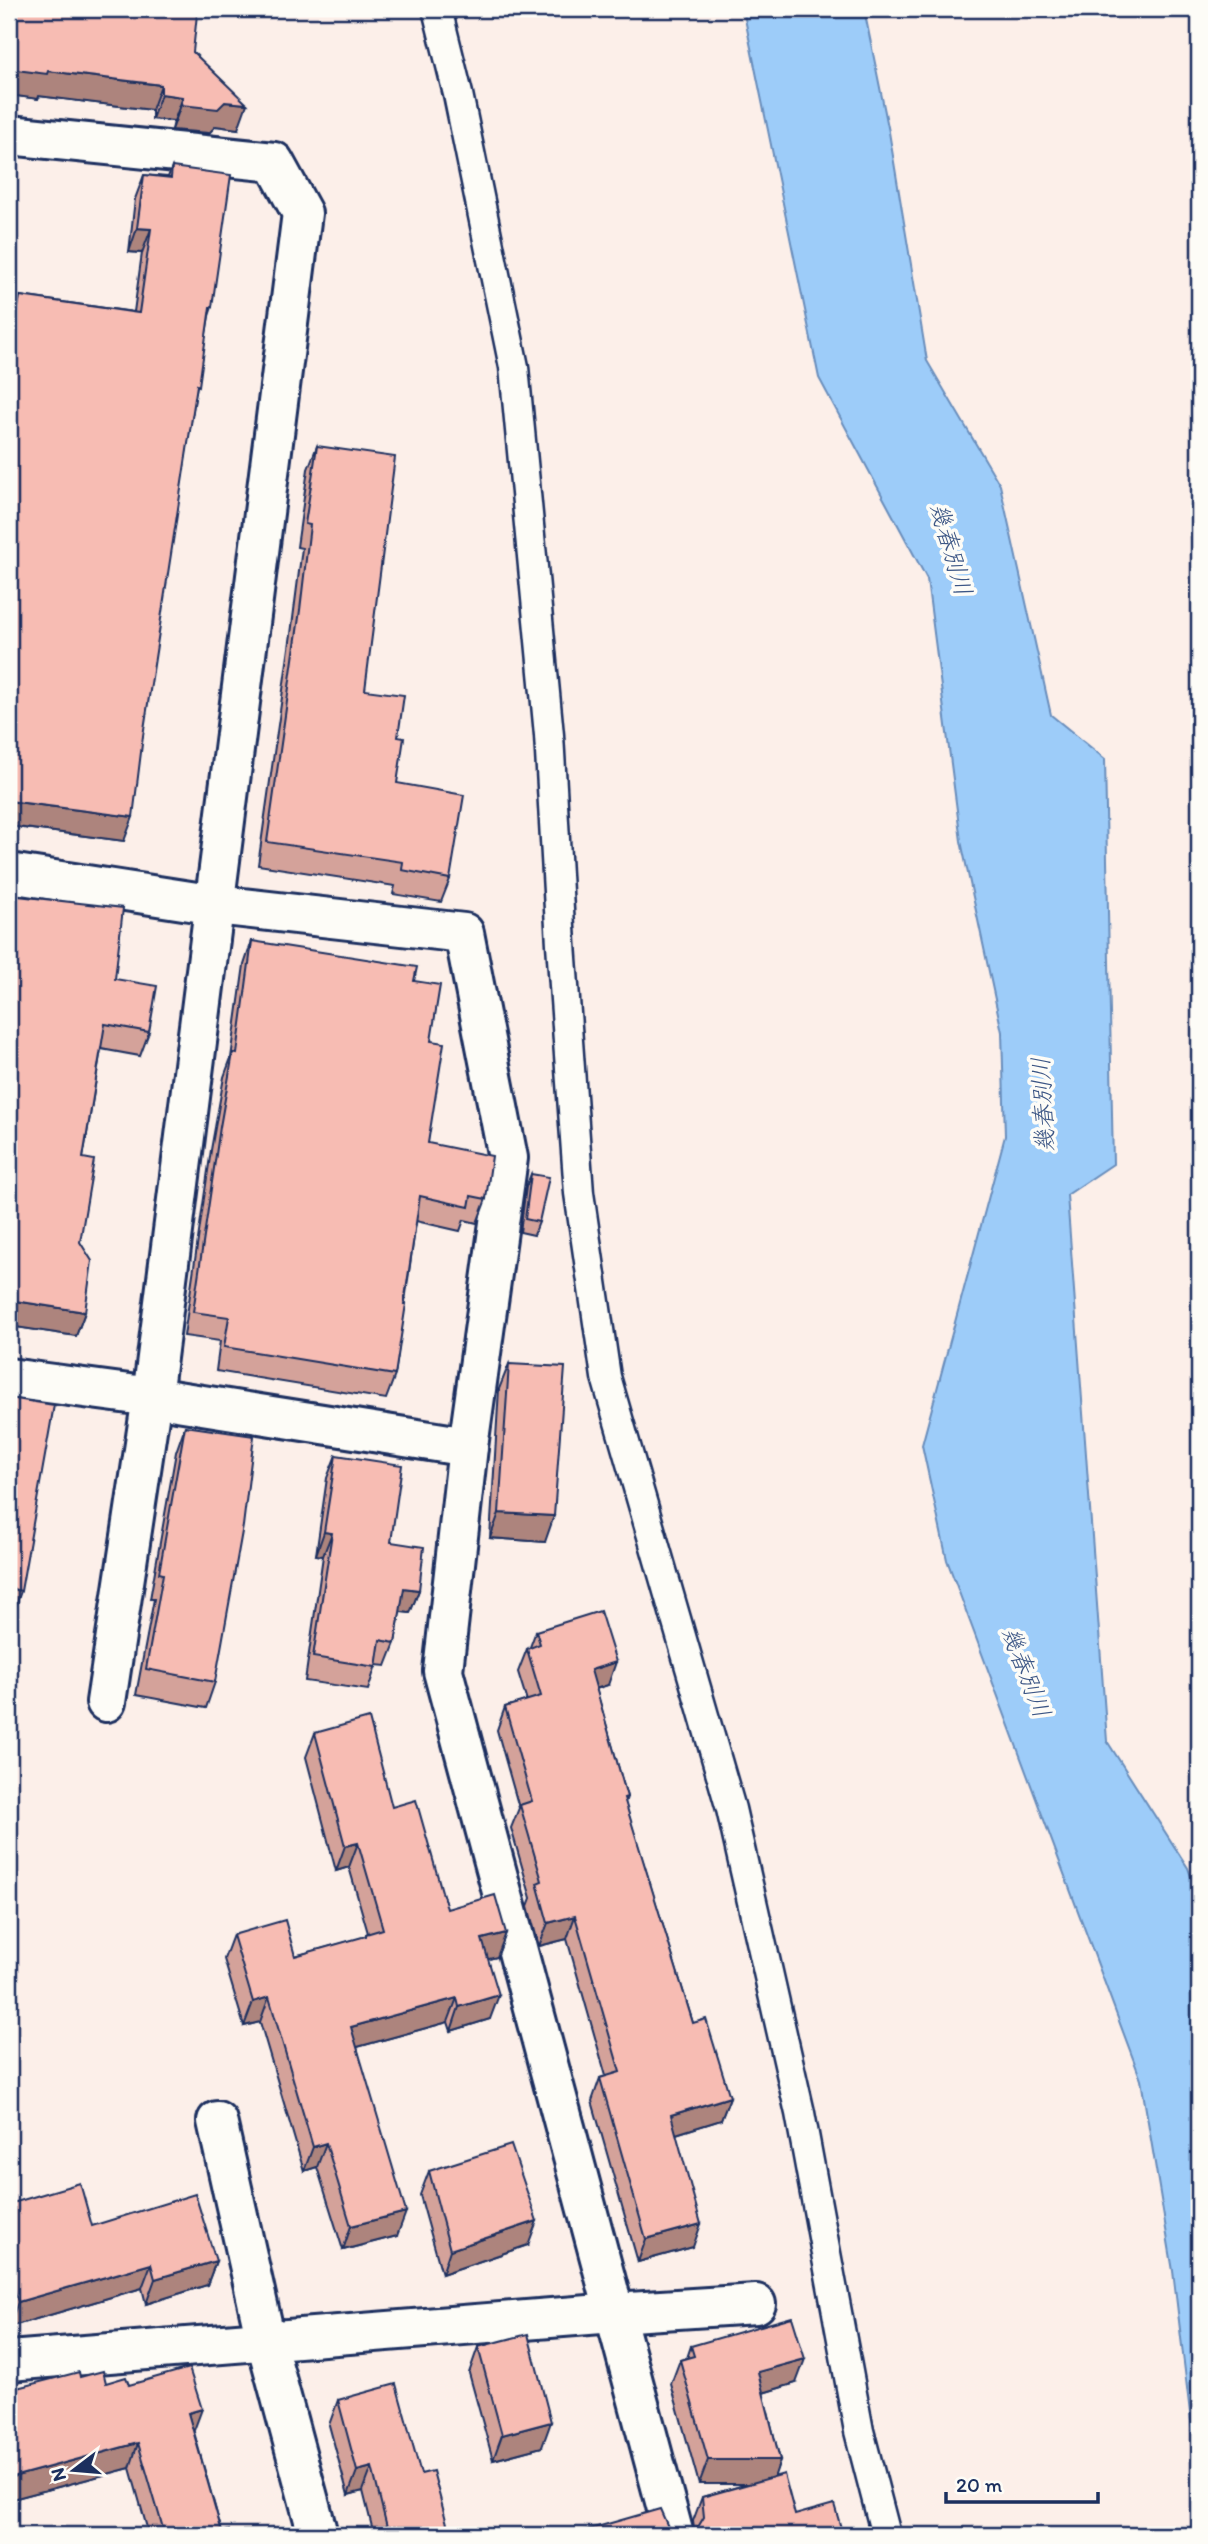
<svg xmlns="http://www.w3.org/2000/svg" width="1208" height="2544" font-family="Itim,'Klee One',sans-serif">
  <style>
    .water { fill: #9dccf9; stroke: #698dbb; stroke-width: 2 }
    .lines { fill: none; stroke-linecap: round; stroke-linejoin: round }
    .service-casing { stroke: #1b2f5e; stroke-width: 33 }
    .minor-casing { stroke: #1b2f5e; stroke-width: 44 }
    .service { stroke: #fdfcf7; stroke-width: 28 }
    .minor { stroke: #fdfcf7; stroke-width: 38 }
    .wall { fill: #d4a29a; stroke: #1b2f5e; stroke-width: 2 }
    .shaded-wall { fill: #ad847d; stroke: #1b2f5e; stroke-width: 2 }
    .building { fill: #f7bcb3; stroke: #1b2f5e; stroke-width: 2 }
    .labels { text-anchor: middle; stroke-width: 7; stroke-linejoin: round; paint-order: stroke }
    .water-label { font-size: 24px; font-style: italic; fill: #3c5685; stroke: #fdfcf7 }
  </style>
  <rect width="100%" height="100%" fill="#fcefe9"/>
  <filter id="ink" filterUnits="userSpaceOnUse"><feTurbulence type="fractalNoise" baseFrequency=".0143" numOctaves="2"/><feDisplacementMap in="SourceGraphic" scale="14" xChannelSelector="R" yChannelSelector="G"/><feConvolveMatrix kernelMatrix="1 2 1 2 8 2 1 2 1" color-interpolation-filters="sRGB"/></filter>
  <g filter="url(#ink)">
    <polygon class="water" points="743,9 864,9 889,132 927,361 1000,485 1051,715 1105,759 1113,1164 1067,1195 1107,1741 1188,1868 1199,1899 1199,2488 1173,2271 1141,2080 947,1560 922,1445 1005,1136 1002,1032 961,841 927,579 819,378"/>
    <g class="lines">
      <defs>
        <polyline id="service" points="437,9 458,94 514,367 549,735 561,944 579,1193 606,1377 731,1809 800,2113 859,2431 886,2535"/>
        <g id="minor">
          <polyline points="9,135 274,162 302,213 152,1397 106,1702"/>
          <polyline points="9,873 216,905 464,933 508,1158 468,1447 443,1671 674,2535"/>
          <polyline points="9,1378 152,1397 468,1447"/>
          <polyline points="217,2121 266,2341 318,2535"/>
          <polyline points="9,2361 614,2313 756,2304"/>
        </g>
      </defs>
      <use href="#service" class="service-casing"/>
      <use href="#minor" class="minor-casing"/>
      <use href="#service" class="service"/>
      <use href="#minor" class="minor"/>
    </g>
    <g class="wall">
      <polygon points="168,9 222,9 221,12 172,11 193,52 238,129 216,126 209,133 172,130 174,121 152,119 152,110 39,96 38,99 9,95 168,11"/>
      <polygon points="172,167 212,307 209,316 195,397 124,841 9,826 9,333 11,320 20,296 134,312 142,253 129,252 135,199 144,175 168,177"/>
      <polygon points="317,446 365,690 398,737 397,783 450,879 441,902 393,894 395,886 258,865 291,634 302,548 297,547 308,469"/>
      <polygon points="252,941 414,981 431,1041 428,1143 486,1199 477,1223 464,1220 460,1231 416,1221 395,1375 386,1399 216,1371 220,1341 184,1336 211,1150 224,1077 231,1058 244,965"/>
      <polygon points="115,979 149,1032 140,1056 101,1049 83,1158 80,1242 85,1312 76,1336 9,1326"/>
      <polygon points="531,1174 539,1222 534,1235 520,1232 526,1187"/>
      <polygon points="509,1364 545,1542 490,1538 499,1389"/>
      <polygon points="9,1398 21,1591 12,1616 9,1615"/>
      <polygon points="185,1426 215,1682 206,1708 136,1695 154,1599 150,1599 176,1452"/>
      <polygon points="336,1455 419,1590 410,1613 400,1612 395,1643 386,1666 376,1665 368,1690 305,1681 323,1556 316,1555 327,1478"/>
      <polygon points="536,1631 608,1685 596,1689 627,1797 625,1803 693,2023 730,2097 721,2120 676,2134 693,2247 638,2262 592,2101 600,2078 606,2076 567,1939 539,1946 528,1906 531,1898 511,1828 519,1808 497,1730 505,1707 527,1701 518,1672 527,1649 530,1647"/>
      <polygon points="315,1733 392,1807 447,1909 506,1933 497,1957 488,1959 490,2019 451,2031 448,2022 357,2047 397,2236 343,2250 317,2167 304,2171 260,2022 244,2026 224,1959 233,1935 295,1956 365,1937 366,1934 368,1933 349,1867 336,1871 306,1757"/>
      <polygon points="429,2171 528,2245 442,2274 420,2195"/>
      <polygon points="9,2204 92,2226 216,2261 207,2285 146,2304 142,2288 9,2327"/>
      <polygon points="691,2346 796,2383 763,2393 780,2460 774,2476 795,2515 843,2535 569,2535 668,2527 678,2532 689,2532 694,2529 693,2521 702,2497 748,2484 699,2484 671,2384 680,2360 687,2358"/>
      <polygon points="478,2347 542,2447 493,2460 469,2373"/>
      <polygon points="80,2377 106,2383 129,2385 194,2432 222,2532 230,2535 149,2535 130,2468 9,2500 9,2390"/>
      <polygon points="338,2400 421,2474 450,2535 374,2535 363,2491 348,2495 329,2425"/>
    </g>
    <g class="shaded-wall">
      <polygon points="169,9 222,9 221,12 168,11"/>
      <polygon points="9,69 48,71 161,85 152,110 39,96 38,99 9,95"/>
      <polygon points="161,94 183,97 174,121 152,119"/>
      <polygon points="225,102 247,104 238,129 216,126 209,133 172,130 181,105"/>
      <polygon points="137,228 151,229 142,253 129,252"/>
      <polygon points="9,801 133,817 124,841 9,826"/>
      <polygon points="9,1300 85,1312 76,1336 9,1326"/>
      <polygon points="499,1513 554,1516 545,1542 490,1538"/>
      <polygon points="324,1532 332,1533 323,1556 316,1555"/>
      <polygon points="404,1588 419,1590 410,1613 395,1611"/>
      <polygon points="616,1662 608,1685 582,1693 591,1670"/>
      <polygon points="358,1843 349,1867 336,1871 345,1846"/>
      <polygon points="575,1916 567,1939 539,1946 548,1923"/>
      <polygon points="506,1933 497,1957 473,1963 482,1939"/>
      <polygon points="499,1995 490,2019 451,2031 459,2007"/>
      <polygon points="269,1997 260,2022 244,2026 253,2002"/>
      <polygon points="457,1998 448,2022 343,2051 351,2027"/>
      <polygon points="730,2097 721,2120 663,2138 671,2115"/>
      <polygon points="326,2143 317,2167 304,2171 313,2147"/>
      <polygon points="406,2212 397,2236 343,2250 351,2226"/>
      <polygon points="537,2221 528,2245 442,2274 450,2250"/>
      <polygon points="701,2224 693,2247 638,2262 646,2239"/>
      <polygon points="216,2261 207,2285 146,2304 155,2279"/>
      <polygon points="151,2264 142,2288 9,2327 18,2302"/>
      <polygon points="13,2286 9,2298 9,2287"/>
      <polygon points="805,2359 796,2383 749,2397 758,2372"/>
      <polygon points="202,2409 193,2433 188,2413"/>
      <polygon points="551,2422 542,2447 493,2460 502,2435"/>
      <polygon points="138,2443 130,2468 9,2500 9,2478"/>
      <polygon points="708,2460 780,2460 772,2484 699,2484"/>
      <polygon points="372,2467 363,2491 348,2495 357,2471"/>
    </g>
    <g class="building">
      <polygon points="9,9 152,9 197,14 193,52 247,104 225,102 218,109 181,105 183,97 161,94 161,85 48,71 47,74 9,69"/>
      <polygon points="172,167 231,175 212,307 210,307 199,386 197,385 143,736 133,817 9,801 9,360 20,296 139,313 151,229 137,228 144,175 171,178"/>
      <polygon points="317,446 395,457 365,690 404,695 398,737 404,738 397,783 464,795 450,879 402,870 403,862 267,842 300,610 310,525 305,524"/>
      <polygon points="9,895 123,908 115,979 157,986 149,1032 105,1024 83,1158 94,1160 80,1242 92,1261 85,1312 9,1300"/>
      <polygon points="252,941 417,967 414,981 440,985 431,1041 444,1043 428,1143 492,1156 486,1199 471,1196 469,1207 420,1196 404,1304 406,1304 395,1375 224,1347 229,1317 193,1312 220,1127 233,1053 237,1054"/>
      <polygon points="531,1174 549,1177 539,1222 525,1219"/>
      <polygon points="509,1364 565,1367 554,1516 499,1513"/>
      <polygon points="9,1398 54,1405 21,1591 9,1588"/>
      <polygon points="185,1426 254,1436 243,1526 215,1682 146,1669 163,1574 159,1573"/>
      <polygon points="336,1455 402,1465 391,1542 424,1547 419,1590 404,1588 395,1643 380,1640 376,1667 313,1657 332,1533 324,1532"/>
      <polygon points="600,1611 616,1662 591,1670 627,1797 624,1798 693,2023 706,2019 730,2097 671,2115 701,2224 646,2239 600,2078 620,2072 575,1916 548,1923 537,1883 542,1881 520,1805 532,1801 505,1707 541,1696 527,1649 540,1644 536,1631"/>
      <polygon points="369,1718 392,1807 416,1800 447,1909 495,1895 506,1933 482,1939 499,1995 459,2007 457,1998 351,2027 406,2212 351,2226 326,2143 313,2147 269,1997 253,2002 233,1935 285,1920 295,1956 366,1936 366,1934 383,1929 358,1843 345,1846 315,1733"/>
      <polygon points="511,2145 537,2221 450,2250 429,2171"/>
      <polygon points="80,2183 92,2226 195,2194 216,2261 155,2279 151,2264 18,2302 13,2286 9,2287 9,2204"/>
      <polygon points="792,2317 805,2359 758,2372 780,2460 708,2460 680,2360 694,2356 691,2346"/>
      <polygon points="528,2334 551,2422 502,2435 478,2347"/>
      <polygon points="189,2368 202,2409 188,2413 222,2532 229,2530 230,2535 165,2535 138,2443 9,2478 9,2390 79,2372 80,2377 103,2371 106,2383 126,2377 129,2385"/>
      <polygon points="396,2384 421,2474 433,2471 450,2535 389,2535 372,2467 357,2471 338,2400"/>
      <polygon points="784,2474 795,2515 834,2504 843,2535 569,2535 660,2509 668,2527 678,2532 689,2532 698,2527 704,2517 702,2497"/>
    </g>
  </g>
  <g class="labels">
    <g class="water-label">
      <text transform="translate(951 549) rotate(74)" y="8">幾春別川</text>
      <text transform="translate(1043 1105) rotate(-93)" y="8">幾春別川</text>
      <text transform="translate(1026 1672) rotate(69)" y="8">幾春別川</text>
    </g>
  </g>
  <rect width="1208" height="2544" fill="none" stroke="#fdfcf7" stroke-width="35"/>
  <rect x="18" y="18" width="1173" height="2509" fill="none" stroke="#1b2f5e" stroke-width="2.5" filter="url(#ink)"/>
  <g transform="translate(74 2470) rotate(254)" stroke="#fdfcf7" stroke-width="5" paint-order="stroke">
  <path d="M0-5L12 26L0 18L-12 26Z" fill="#1b2f5e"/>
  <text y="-10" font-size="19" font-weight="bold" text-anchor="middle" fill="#1b2f5e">N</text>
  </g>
  <path d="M946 2492v10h152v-10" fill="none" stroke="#1b2f5e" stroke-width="3.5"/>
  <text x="956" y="2492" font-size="21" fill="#1b2f5e" stroke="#fdfcf7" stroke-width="5" paint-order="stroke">20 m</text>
</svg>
